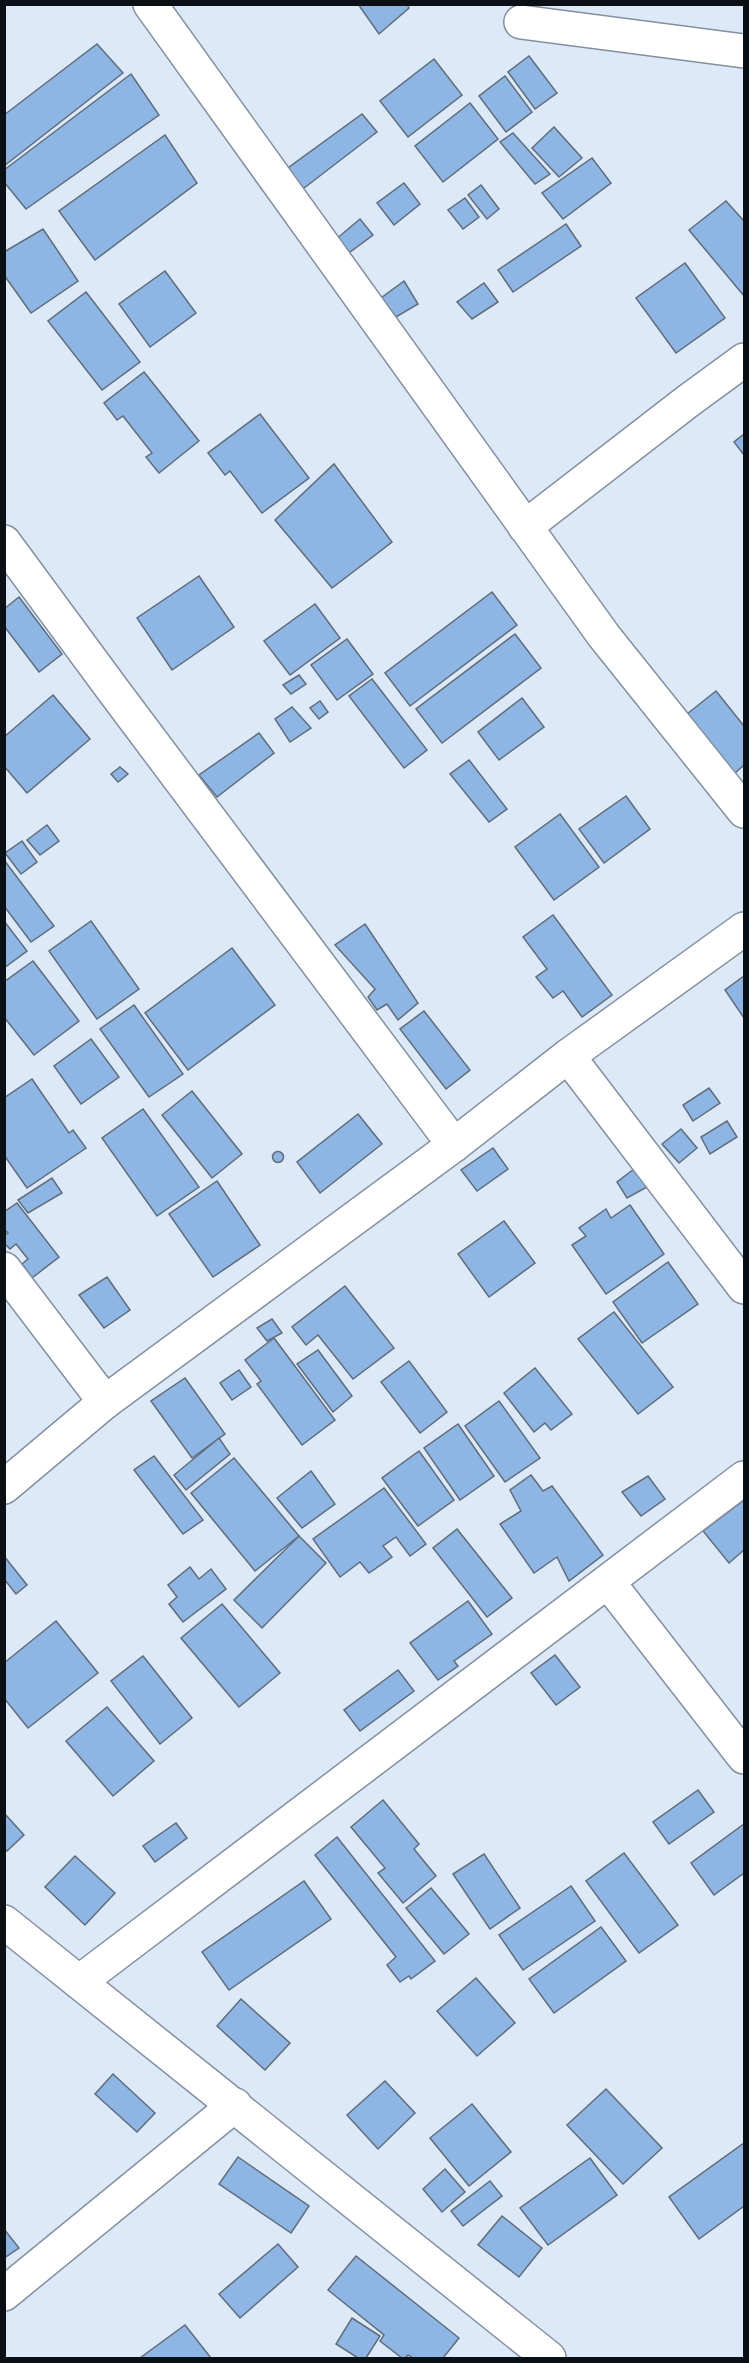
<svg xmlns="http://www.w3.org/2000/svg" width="749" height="2363" font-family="'Varela Round',sans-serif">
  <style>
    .building { fill: #8eb6e4; stroke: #606c7a; stroke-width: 1.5 }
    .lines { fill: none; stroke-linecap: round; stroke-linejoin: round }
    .minor-casing { stroke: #84909f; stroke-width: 36 }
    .minor { stroke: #fff; stroke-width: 33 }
  </style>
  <rect width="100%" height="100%" fill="#dbe9f9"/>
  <g class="building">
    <polygon points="358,4 407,4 409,8 379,34"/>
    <polygon points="97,44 123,73 4,166 4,115"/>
    <polygon points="529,56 557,93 535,109 508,72"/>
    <polygon points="434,59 462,95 408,137 380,101"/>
    <polygon points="131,74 159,115 26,209 4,182 4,170"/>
    <polygon points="505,76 532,112 506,132 479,96"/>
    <polygon points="470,103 498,139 443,182 415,146"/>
    <polygon points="362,114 377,132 295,195 281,173"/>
    <polygon points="554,127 582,158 559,177 532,148"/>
    <polygon points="513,133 550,174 535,184 500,142"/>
    <polygon points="165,135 197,183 95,260 59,211"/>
    <polygon points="592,158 611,183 563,219 542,193"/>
    <polygon points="404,183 420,204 394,225 377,203"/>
    <polygon points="481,185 499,209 487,219 468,195"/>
    <polygon points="465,198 479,217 463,229 448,210"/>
    <polygon points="726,201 744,221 744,296 689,230"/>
    <polygon points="360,219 373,235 346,255 335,240"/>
    <polygon points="566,224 581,246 513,292 498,270"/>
    <polygon points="43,229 78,281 31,313 4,275 4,252"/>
    <polygon points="685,263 725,318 676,353 636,298"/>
    <polygon points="165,271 196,313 150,347 119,304"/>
    <polygon points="404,281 418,304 396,317 381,298"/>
    <polygon points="484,283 498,302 472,319 457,302"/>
    <polygon points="86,292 140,362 102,390 48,321"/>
    <polygon points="144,372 199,441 159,473 146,457 152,453 123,416 117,420 104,403"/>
    <polygon points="260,414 309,478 262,513 230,471 225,475 208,453"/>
    <polygon points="744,434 744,455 734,442"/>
    <polygon points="334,464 392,542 332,588 275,520"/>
    <polygon points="199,576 234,627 172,670 137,618"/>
    <polygon points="492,592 517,625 410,706 385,673"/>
    <polygon points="19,597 62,654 39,672 4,626 4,609"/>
    <polygon points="315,604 340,638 290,675 264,641"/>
    <polygon points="515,634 541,668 442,743 416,709"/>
    <polygon points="347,639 373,674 337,700 311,665"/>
    <polygon points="299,675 306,684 291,694 283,685"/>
    <polygon points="372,679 427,750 404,768 349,696"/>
    <polygon points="716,691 744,726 744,765 734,774 687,714"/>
    <polygon points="53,695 90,739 27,793 4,766 4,737"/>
    <polygon points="522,698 544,727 499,760 478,732"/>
    <polygon points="320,701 328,712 319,719 310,708"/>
    <polygon points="292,707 311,728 290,742 275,719"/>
    <polygon points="259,733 274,753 217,797 199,775"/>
    <polygon points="469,760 507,809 489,822 450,774"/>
    <polygon points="120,767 128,774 118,782 111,774"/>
    <polygon points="626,796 650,829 604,863 579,829"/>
    <polygon points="560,814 599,867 554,900 515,847"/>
    <polygon points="47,825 59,841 40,855 27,840"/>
    <polygon points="22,841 37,862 21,874 5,853"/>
    <polygon points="4,860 54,926 31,942 4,906"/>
    <polygon points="553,915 612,995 582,1017 563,991 553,998 536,977 547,969 523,937"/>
    <polygon points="4,921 27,951 4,968"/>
    <polygon points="91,921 139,989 97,1019 49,951"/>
    <polygon points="365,924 418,1003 398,1020 387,1004 377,1010 368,997 375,989 335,945"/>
    <polygon points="232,948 275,1005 188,1070 145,1013"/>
    <polygon points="33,961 79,1021 34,1055 4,1017 4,982"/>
    <polygon points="744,976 744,1018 725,990"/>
    <polygon points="134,1005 183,1074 149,1097 100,1029"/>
    <polygon points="424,1011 470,1070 446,1089 400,1029"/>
    <polygon points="91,1039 119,1077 81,1104 54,1066"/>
    <polygon points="32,1079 69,1133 73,1130 86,1148 27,1188 4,1155 4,1098"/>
    <polygon points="709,1088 720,1103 693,1121 683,1105"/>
    <polygon points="192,1091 242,1154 212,1178 162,1115"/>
    <polygon points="143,1109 199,1187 157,1216 102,1138"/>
    <polygon points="358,1114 382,1144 320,1193 297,1162"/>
    <polygon points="727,1121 737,1137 710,1154 701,1137"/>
    <polygon points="681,1129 697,1148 679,1163 662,1144"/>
    <polygon points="493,1148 508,1169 477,1191 461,1170"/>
    <circle cx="278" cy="1157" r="5.5"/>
    <polygon points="634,1169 647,1187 627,1198 617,1182"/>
    <polygon points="52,1178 62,1193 28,1213 18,1200"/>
    <polygon points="217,1181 260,1245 213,1277 169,1214"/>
    <polygon points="17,1203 59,1257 32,1278 22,1264 28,1259 16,1244 10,1249 4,1243 4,1236 8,1233 4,1229 4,1212"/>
    <polygon points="630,1205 664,1254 606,1294 572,1245 586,1236 579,1228 606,1209 611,1218"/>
    <polygon points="504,1221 535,1263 489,1297 458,1254"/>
    <polygon points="668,1262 698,1304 642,1343 613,1302"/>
    <polygon points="107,1277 130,1310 104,1328 79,1295"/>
    <polygon points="345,1286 394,1348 353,1379 318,1335 306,1345 292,1327"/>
    <polygon points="614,1312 673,1387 638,1414 578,1339"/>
    <polygon points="272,1319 282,1333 267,1341 257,1328"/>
    <polygon points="274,1338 335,1420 302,1445 257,1384 261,1381 245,1360"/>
    <polygon points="318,1350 352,1396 333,1412 297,1364"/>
    <polygon points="409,1361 447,1412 420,1433 381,1382"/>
    <polygon points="535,1368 572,1414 551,1430 545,1423 534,1432 504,1393"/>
    <polygon points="239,1370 251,1387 232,1400 220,1383"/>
    <polygon points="185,1378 225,1434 192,1458 151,1401"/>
    <polygon points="499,1401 540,1458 505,1482 465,1426"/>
    <polygon points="458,1424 494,1476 460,1500 424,1448"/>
    <polygon points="219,1438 230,1454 186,1490 174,1475"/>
    <polygon points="419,1451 454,1500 418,1526 382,1478"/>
    <polygon points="154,1456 203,1520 183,1534 134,1470"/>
    <polygon points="234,1458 299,1536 255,1571 191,1493"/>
    <polygon points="311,1471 335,1504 302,1528 277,1498"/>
    <polygon points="531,1475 543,1491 552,1486 603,1555 569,1581 557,1557 534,1573 500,1524 521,1511 510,1490"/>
    <polygon points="648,1476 665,1499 641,1516 622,1492"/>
    <polygon points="384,1488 426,1544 410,1556 396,1537 383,1546 392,1557 369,1573 360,1562 340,1577 313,1539"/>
    <polygon points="744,1500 744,1550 729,1563 703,1531"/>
    <polygon points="457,1529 512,1598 487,1617 433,1548"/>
    <polygon points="299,1536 326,1563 262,1628 234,1600"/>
    <polygon points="4,1556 27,1585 16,1594 4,1579"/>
    <polygon points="190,1567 199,1579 211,1569 226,1589 183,1622 169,1604 177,1597 168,1585"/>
    <polygon points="468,1601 492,1634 454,1661 458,1666 438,1680 410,1643"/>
    <polygon points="222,1604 280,1673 239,1707 181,1638"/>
    <polygon points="56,1621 98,1673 28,1728 4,1698 4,1663"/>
    <polygon points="555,1655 580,1687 556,1705 531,1673"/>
    <polygon points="143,1656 192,1718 160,1744 111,1681"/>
    <polygon points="398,1670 414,1691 360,1731 344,1710"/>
    <polygon points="107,1707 154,1761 113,1796 66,1741"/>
    <polygon points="698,1790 714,1812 669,1844 653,1822"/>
    <polygon points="383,1800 419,1844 414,1849 436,1876 403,1903 378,1873 385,1868 351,1827"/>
    <polygon points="4,1813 24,1835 7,1851 4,1848"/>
    <polygon points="176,1823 187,1838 155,1862 143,1846"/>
    <polygon points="744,1824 744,1873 714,1895 691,1863"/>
    <polygon points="337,1837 435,1961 411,1979 409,1976 400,1982 387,1965 396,1957 315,1855"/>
    <polygon points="624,1853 678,1925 639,1953 586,1881"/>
    <polygon points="484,1854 520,1908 490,1929 453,1874"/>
    <polygon points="75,1856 115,1893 85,1925 45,1887"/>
    <polygon points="304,1881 331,1919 229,1990 202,1952"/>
    <polygon points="571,1886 595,1921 523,1970 499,1935"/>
    <polygon points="431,1888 469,1934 444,1954 406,1908"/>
    <polygon points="601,1927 626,1961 554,2013 529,1979"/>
    <polygon points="476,1978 515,2023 477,2056 437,2011"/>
    <polygon points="241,1999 290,2043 265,2070 217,2026"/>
    <polygon points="113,2074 155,2113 137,2132 95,2094"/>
    <polygon points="385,2081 415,2113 378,2149 347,2115"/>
    <polygon points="606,2089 662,2148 623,2184 567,2125"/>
    <polygon points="472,2104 511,2152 469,2186 430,2138"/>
    <polygon points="744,2143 744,2206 699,2239 669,2197"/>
    <polygon points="238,2157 309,2206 291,2233 219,2184"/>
    <polygon points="590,2158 617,2195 548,2245 520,2208"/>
    <polygon points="445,2169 465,2192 442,2212 423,2189"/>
    <polygon points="490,2181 502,2196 463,2226 451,2211"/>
    <polygon points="502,2216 542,2248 519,2277 478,2245"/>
    <polygon points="4,2229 19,2248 4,2258"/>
    <polygon points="278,2244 298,2267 240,2318 219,2294"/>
    <polygon points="356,2256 459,2338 443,2358 413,2358 408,2355 405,2358 402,2358 380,2341 384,2335 328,2290"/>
    <polygon points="352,2318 380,2336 366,2358 358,2358 336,2344"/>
    <polygon points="185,2325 211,2358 140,2358"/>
  </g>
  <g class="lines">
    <defs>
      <g id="minor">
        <polyline points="150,4 604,636 744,811"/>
        <polyline points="521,22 744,51"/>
        <polyline points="525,527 688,401 744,360"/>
        <polyline points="4,542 113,690 454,1145"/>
        <polyline points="568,1056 744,1287"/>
        <polyline points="4,1269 105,1402"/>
        <polyline points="4,1487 105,1402 454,1145 568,1056 744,929"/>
        <polyline points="608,1582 744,1757"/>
        <polyline points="4,1922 549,2358"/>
        <polyline points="79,1982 744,1478"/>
        <polyline points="4,2294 235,2105"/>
      </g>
    </defs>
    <use href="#minor" class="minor-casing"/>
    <use href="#minor" class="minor"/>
  </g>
  <rect width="749" height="2363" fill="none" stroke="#0b1015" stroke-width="12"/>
</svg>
